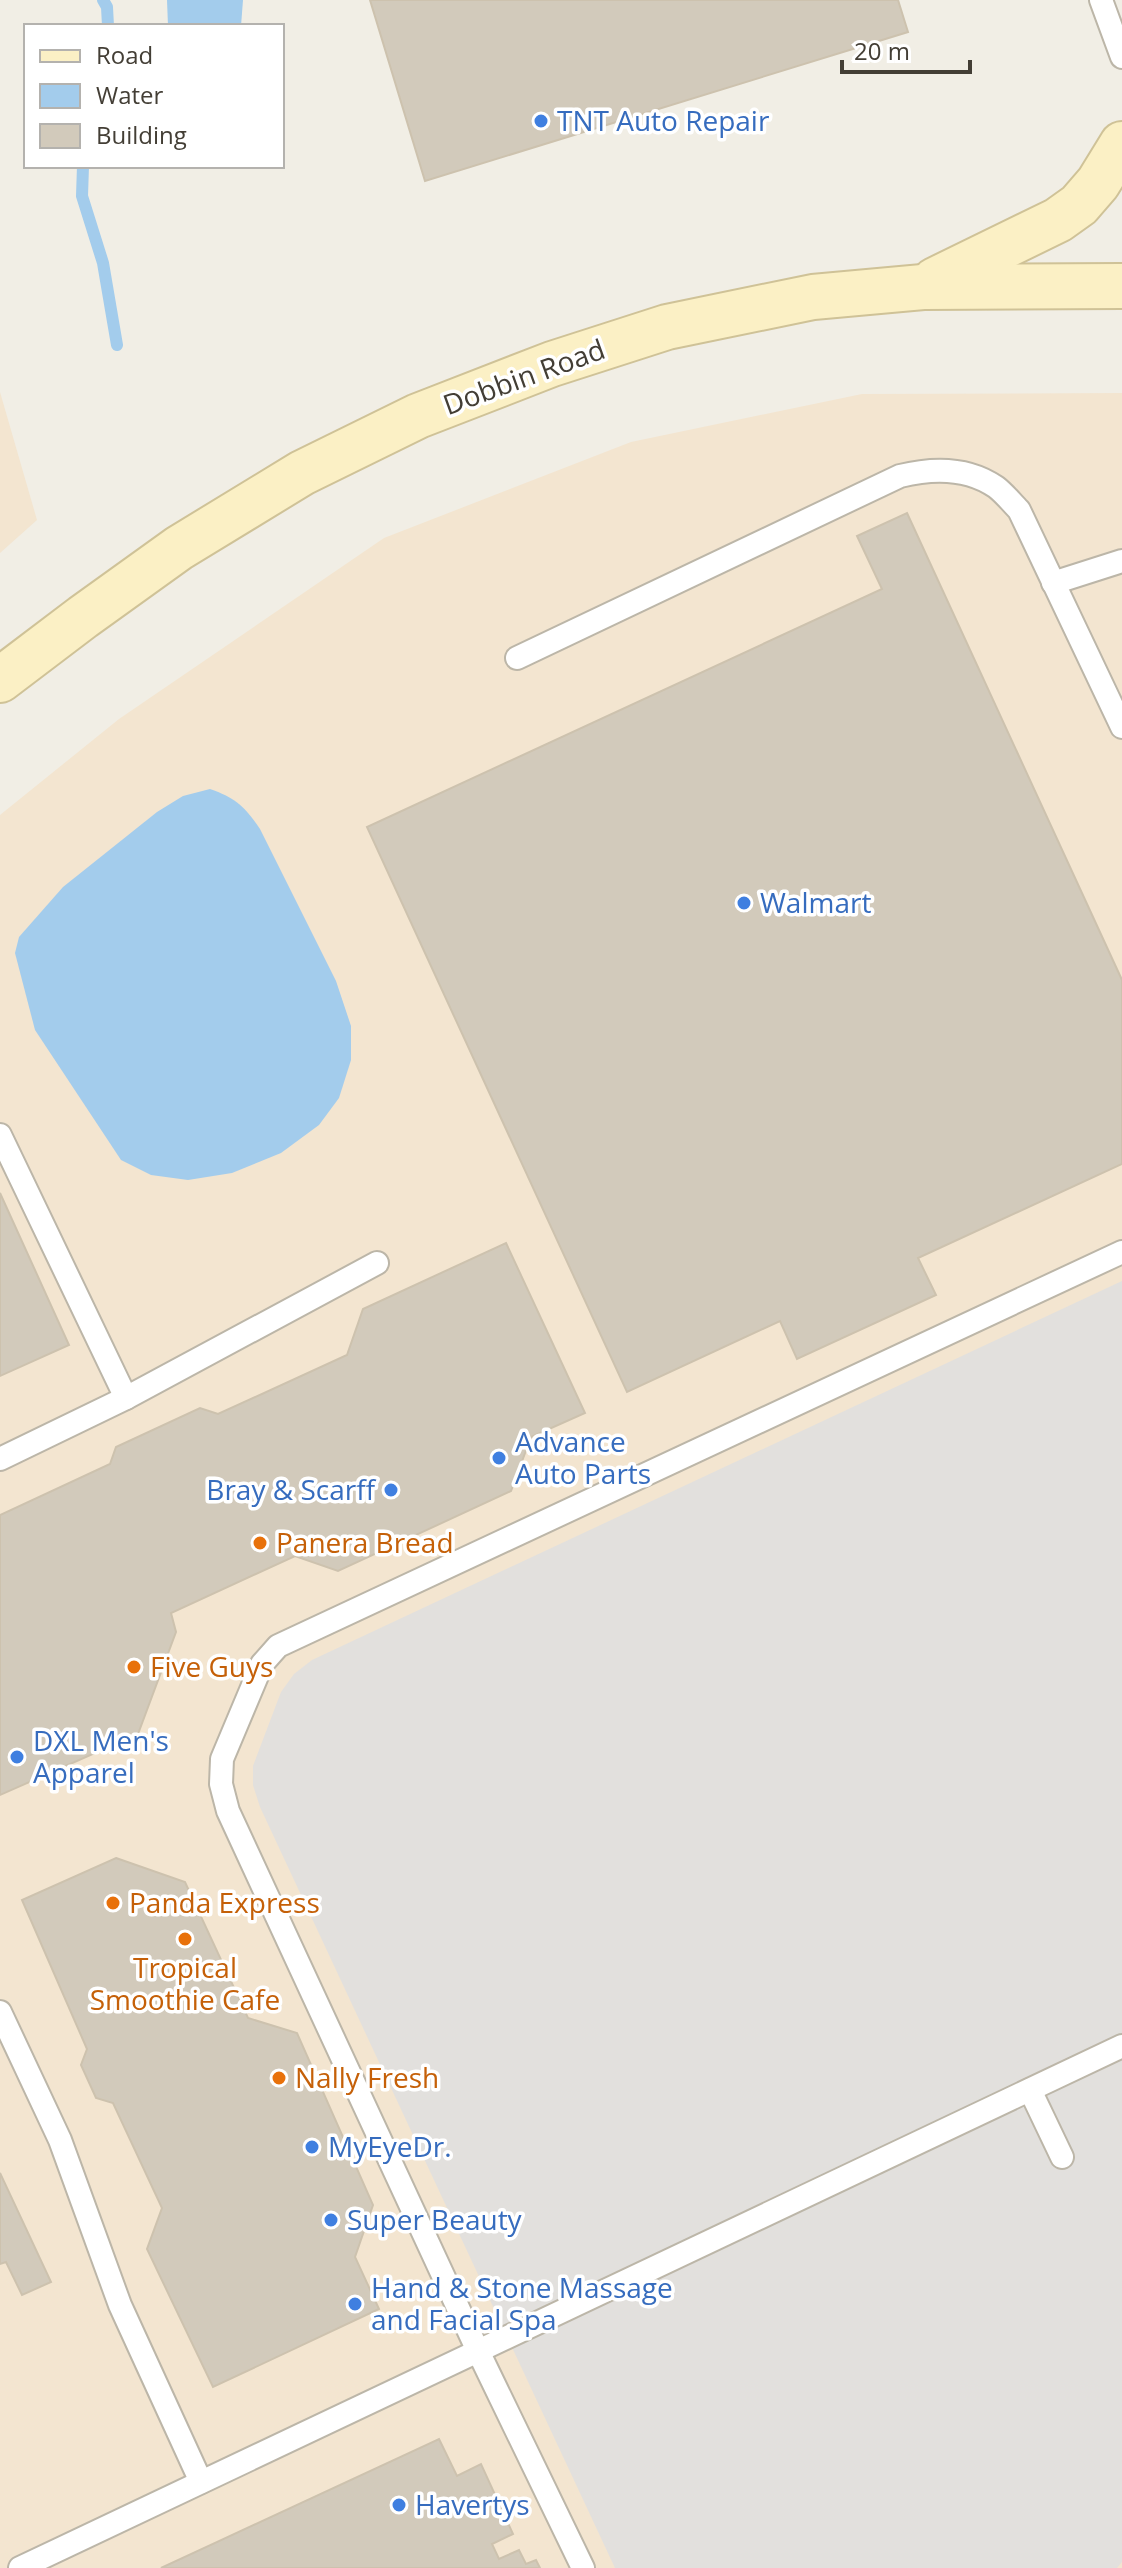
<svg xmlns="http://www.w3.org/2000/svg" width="1122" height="2568" font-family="'Open Sans',sans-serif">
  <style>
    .commercial { fill: #f3e5d0 }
    .parking { fill: #e2e0dd }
    .water { fill: #a3ccec }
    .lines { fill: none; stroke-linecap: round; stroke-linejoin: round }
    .stream { stroke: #a3ccec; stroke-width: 12 }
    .building { fill: #d2cabb; stroke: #cdc2ae; stroke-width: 2 }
    .lane-casing { stroke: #bcb6a8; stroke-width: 26 }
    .secondary-casing { stroke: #cfc297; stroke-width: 48 }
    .lane { stroke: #fff; stroke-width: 22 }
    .secondary { stroke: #fbf0c5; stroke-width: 44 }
    .shop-dot { fill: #3f7fe0; stroke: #fff; stroke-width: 3 }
    .food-dot { fill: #e8710a; stroke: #fff; stroke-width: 3 }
    .labels { text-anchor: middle; stroke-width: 7; stroke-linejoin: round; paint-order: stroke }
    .shop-label { font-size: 28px; fill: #366cbe; stroke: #fff; text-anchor: start }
    .street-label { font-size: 28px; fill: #433e35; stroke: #fff }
    .food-label { font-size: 28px; fill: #c56008; stroke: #fff; text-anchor: start }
  </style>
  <rect width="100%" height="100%" fill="#f1eee5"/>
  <g class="commercial">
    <polygon points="0,392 37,520 0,553"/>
    <polygon points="1122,393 1122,2568 0,2568 0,815 119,719 384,538 631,442 862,394"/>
  </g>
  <polygon class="parking" points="1122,1281 1122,2562 1117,2568 615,2568 260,1807 253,1785 253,1766 281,1692 294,1674 312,1660"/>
  <g class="water">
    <polygon points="167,0 243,0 241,26 168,26"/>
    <path d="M210,789c26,9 35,18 50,40l76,152 15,45v34l-12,38 -20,27 -38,28 -49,20 -44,7 -37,-5 -30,-15 -86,-130 -20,-77 4,-16 44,-50 94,-75 26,-16z"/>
  </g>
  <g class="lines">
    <g class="stream">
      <polyline points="103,0 107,7 108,26"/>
      <polyline points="83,166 82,196 103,263 117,345"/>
    </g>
  </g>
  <g class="building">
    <polygon points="370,0 898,0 908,32 425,181"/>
    <polygon points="907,513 1122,980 1122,1164 918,1258 936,1295 797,1359 780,1321 627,1392 367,827 882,589 857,536"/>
    <polygon points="0,1193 69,1345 0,1376"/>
    <polygon points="506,1243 585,1413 531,1437 511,1491 338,1571 295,1556 171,1613 176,1632 138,1734 0,1795 0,1515 110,1464 116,1447 200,1408 218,1414 347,1355 363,1309"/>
    <polygon points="116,1858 185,1882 248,2018 297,2033 373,2205 355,2257 379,2309 213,2387 147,2249 162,2208 113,2103 96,2098 81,2065 87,2049 22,1900"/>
    <polygon points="0,2173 51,2282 22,2295 6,2262 0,2264"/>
    <polygon points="439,2439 457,2476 481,2464 513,2534 492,2544 499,2559 519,2550 526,2564 536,2560 540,2568 161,2568"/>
  </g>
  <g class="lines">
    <defs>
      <g id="lane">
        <polyline points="1101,0 1122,57"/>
        <polyline points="1053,583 1122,561"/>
        <path d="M517,658l383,-182c32,-8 67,-9 96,11 8,6 16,16 23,23l103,217"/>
        <polyline points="0,1135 126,1398"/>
        <polyline points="0,1459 126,1398 377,1263"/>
        <polyline points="0,2012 60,2140 120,2305 201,2482"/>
        <polyline points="1030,2090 1062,2157"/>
        <polyline points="20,2568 1122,2046"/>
        <polyline points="583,2568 478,2351 228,1811 221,1784 222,1759 262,1664 278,1646 1122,1252"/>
      </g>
      <g id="secondary">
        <polyline points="935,280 1058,220 1079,205 1098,183 1122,144"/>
        <polyline points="0,680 83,617 179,548 302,473 418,416 552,364 667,327 813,297 923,287 1122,286"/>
      </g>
    </defs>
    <use href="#lane" class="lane-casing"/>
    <use href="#secondary" class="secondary-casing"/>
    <use href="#lane" class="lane"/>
    <use href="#secondary" class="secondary"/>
  </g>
  <g class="shop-dot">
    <circle cx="541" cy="121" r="8"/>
    <circle cx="744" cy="903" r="8"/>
    <circle cx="499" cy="1458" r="8"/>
    <circle cx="391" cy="1490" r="8"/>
    <circle cx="17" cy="1757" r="8"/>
    <circle cx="312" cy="2147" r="8"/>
    <circle cx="331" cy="2220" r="8"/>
    <circle cx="355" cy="2304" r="8"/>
    <circle cx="399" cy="2505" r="8"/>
  </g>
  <g class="food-dot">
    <circle cx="260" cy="1543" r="8"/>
    <circle cx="134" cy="1667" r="8"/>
    <circle cx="113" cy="1903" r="8"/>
    <circle cx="185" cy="1939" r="8"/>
    <circle cx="279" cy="2078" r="8"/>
  </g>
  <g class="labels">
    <g class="shop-label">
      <text x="557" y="131">TNT Auto Repair</text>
      <text x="760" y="913">Walmart</text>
      <text x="515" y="1452">Advance<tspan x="515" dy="32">Auto Parts</tspan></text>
      <text x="375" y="1500" text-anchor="end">Bray &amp; Scarff</text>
      <text x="33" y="1751">DXL Men's<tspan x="33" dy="32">Apparel</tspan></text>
      <text x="328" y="2157">MyEyeDr.</text>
      <text x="347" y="2230">Super Beauty</text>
      <text x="371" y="2298">Hand &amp; Stone Massage<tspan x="371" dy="32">and Facial Spa</tspan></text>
      <text x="415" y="2515">Havertys</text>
    </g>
    <g class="street-label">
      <text transform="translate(524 377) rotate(-20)" y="10">Dobbin Road</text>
    </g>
    <g class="food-label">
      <text x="276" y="1553">Panera Bread</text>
      <text x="150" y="1677">Five Guys</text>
      <text x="129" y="1913">Panda Express</text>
      <text x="185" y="1978" text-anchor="middle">Tropical<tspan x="185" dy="32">Smoothie Cafe</tspan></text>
      <text x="295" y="2088">Nally Fresh</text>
    </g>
  </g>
  <rect x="24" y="24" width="260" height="144" fill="#ffffff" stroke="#b4b2ae" stroke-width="2"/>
  <rect x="40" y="50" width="40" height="12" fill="#fbf0c5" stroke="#b4b2ae" stroke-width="2"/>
  <text x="96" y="64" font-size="24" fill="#433e35">Road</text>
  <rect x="40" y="84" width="40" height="24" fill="#a3ccec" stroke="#b4b2ae" stroke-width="2"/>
  <text x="96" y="104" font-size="24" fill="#433e35">Water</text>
  <rect x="40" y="124" width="40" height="24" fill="#d2cabb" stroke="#b4b2ae" stroke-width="2"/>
  <text x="96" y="144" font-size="24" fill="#433e35">Building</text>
  <path d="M842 60v12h128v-12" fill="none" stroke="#433e35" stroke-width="4"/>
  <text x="854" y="60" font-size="24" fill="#433e35" stroke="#ffffff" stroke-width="6" paint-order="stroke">20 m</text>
</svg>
